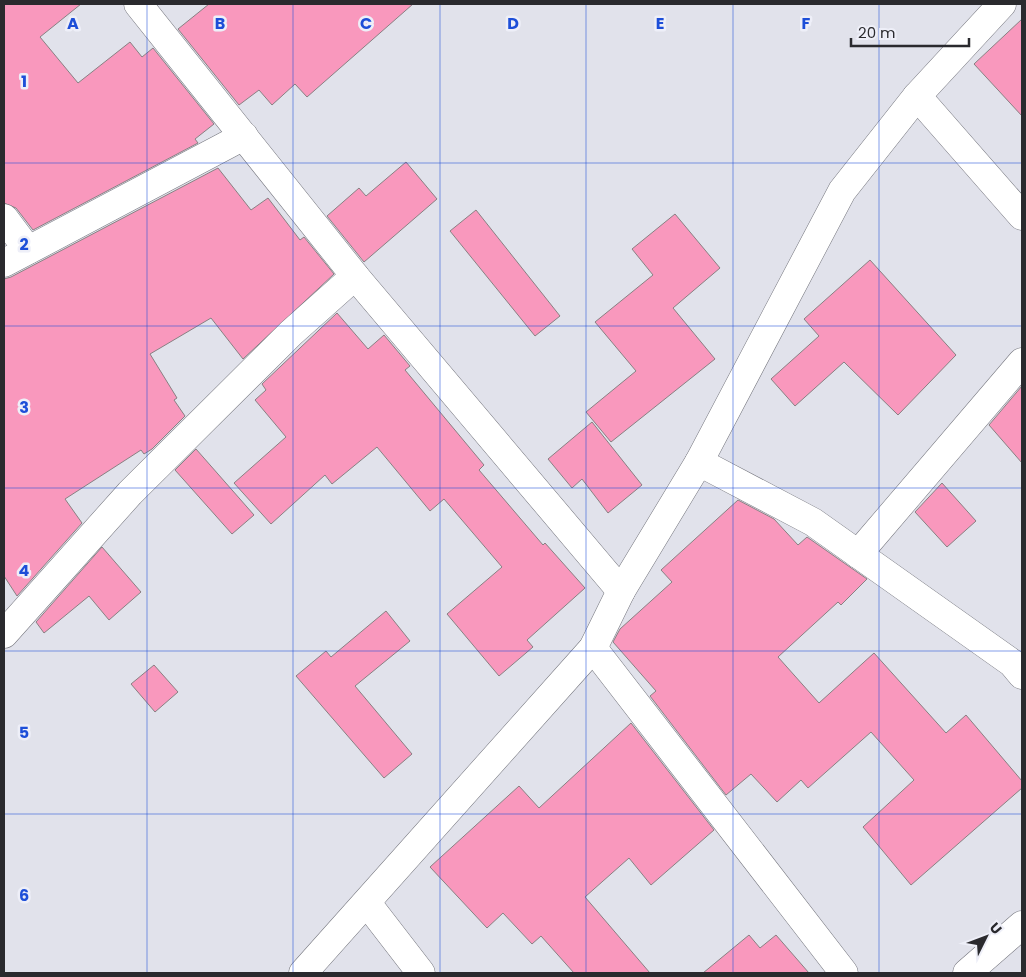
<svg xmlns="http://www.w3.org/2000/svg" width="1026" height="977" font-family="Poppins,sans-serif">
  <style>
    .building { fill: #f998bd; stroke: #898083 }
    .lines { fill: none; stroke-linecap: round; stroke-linejoin: round }
    .minor-casing { stroke: #75767e; stroke-width: 29 }
    .tertiary-casing { stroke: #75767e; stroke-width: 29 }
    .minor { stroke: #fff; stroke-width: 28 }
    .tertiary { stroke: #fff; stroke-width: 28 }
    .grid { fill: none; stroke: #1d4ed8; stroke-width: 1; stroke-opacity: 0.55 }
    .grid-label { font-size: 16px; text-anchor: middle; font-weight: bold; fill: #1d4ed8; stroke: #eeeff8; stroke-width: 5; stroke-linejoin: round; paint-order: stroke }
  </style>
  <rect width="100%" height="100%" fill="#e1e2eb"/>
  <g class="building">
    <polygon points="4,4 81,4 40,37 78,83 130,42 142,57 153,48 214,124 195,139 198,143 33,230 16,208 4,203"/>
    <polygon points="209,4 413,4 307,97 295,84 272,105 259,90 239,105 178,29"/>
    <polygon points="1022,19 1022,116 974,64"/>
    <polygon points="406,162 437,199 364,262 327,216 359,188 366,196"/>
    <polygon points="218,168 251,210 268,198 300,240 304,237 334,274 243,359 211,318 150,354 177,398 174,400 185,416 152,449 144,454 141,450 65,499 82,523 17,596 4,576 4,279 11,277"/>
    <polygon points="476,210 560,316 535,336 450,231"/>
    <polygon points="675,214 720,268 673,308 715,359 611,442 586,412 636,371 595,322 653,275 632,249"/>
    <polygon points="870,260 956,355 898,415 844,362 795,406 771,379 819,336 804,319"/>
    <polygon points="337,313 368,349 384,335 410,366 405,370 484,465 479,470 543,545 545,543 585,588 527,640 533,647 499,676 447,614 502,567 444,499 430,511 377,447 332,484 325,475 271,524 234,483 286,437 255,400 266,390 262,384"/>
    <polygon points="1022,386 1022,463 989,425"/>
    <polygon points="592,422 642,485 608,513 582,479 572,488 548,459"/>
    <polygon points="196,449 254,515 232,534 175,470"/>
    <polygon points="942,483 976,521 947,547 915,512"/>
    <polygon points="738,500 774,519 798,545 807,537 867,579 841,605 838,602 778,657 819,703 874,653 946,733 966,715 1022,781 1022,788 911,885 863,827 914,780 871,732 808,788 801,780 777,802 751,774 726,795 650,696 656,691 613,642 620,629 672,582 661,570"/>
    <polygon points="102,547 141,592 109,620 89,596 44,633 36,622"/>
    <polygon points="386,611 410,641 355,686 412,754 384,778 296,676 326,651 331,657"/>
    <polygon points="154,665 178,692 155,712 131,684"/>
    <polygon points="631,723 714,830 651,885 629,858 585,897 650,973 574,973 541,936 532,944 503,913 487,928 430,867 519,786 539,808"/>
    <polygon points="749,935 760,948 776,935 809,973 703,973"/>
  </g>
  <g class="lines">
    <defs>
      <g id="minor">
        <polyline points="138,4 355,276 621,591"/>
        <polyline points="917,96 1022,216"/>
        <polyline points="4,218 28,250"/>
        <polyline points="4,263 244,136"/>
        <polyline points="699,462 813,522 1012,663 1022,675"/>
        <polyline points="858,554 1022,362"/>
        <polyline points="4,634 130,493 291,333 355,276"/>
        <polyline points="593,648 844,973"/>
        <polyline points="367,903 421,973"/>
        <polyline points="967,973 1022,925"/>
      </g>
      <polyline id="tertiary" points="303,973 593,648 621,591 699,462 842,191 917,96 1002,4"/>
    </defs>
    <use href="#minor" class="minor-casing"/>
    <use href="#tertiary" class="tertiary-casing"/>
    <use href="#minor" class="minor"/>
    <use href="#tertiary" class="tertiary"/>
  </g>
  <path class="grid" d="M147,4v969M293,4v969M440,4v969M586,4v969M733,4v969M879,4v969M4,163h1018M4,326h1018M4,488h1018M4,651h1018M4,814h1018"/>
  <g class="grid-label">
    <text x="73" y="29">A</text>
    <text x="220" y="29">B</text>
    <text x="366" y="29">C</text>
    <text x="513" y="29">D</text>
    <text x="660" y="29">E</text>
    <text x="806" y="29">F</text>
    <text x="24" y="87">1</text>
    <text x="24" y="250">2</text>
    <text x="24" y="413">3</text>
    <text x="24" y="576">4</text>
    <text x="24" y="738">5</text>
    <text x="24" y="901">6</text>
  </g>
  <rect width="1026" height="977" fill="none" stroke="#2a2a2e" stroke-width="10"/>
  <g transform="translate(986 937) rotate(48)" stroke="#eeeff8" stroke-width="4" paint-order="stroke">
  <path d="M0-4L9 19L0 12L-9 19Z" fill="#2a2a2e"/>
  <text y="-8" font-size="14" font-weight="bold" text-anchor="middle" fill="#2a2a2e">U</text>
  </g>
  <path d="M851 38v8h118v-8" fill="none" stroke="#2a2a2e" stroke-width="2.5"/>
  <text x="858" y="38" font-size="15" fill="#2a2a2e" stroke="#eeeff8" stroke-width="4" paint-order="stroke">20 m</text>
</svg>
